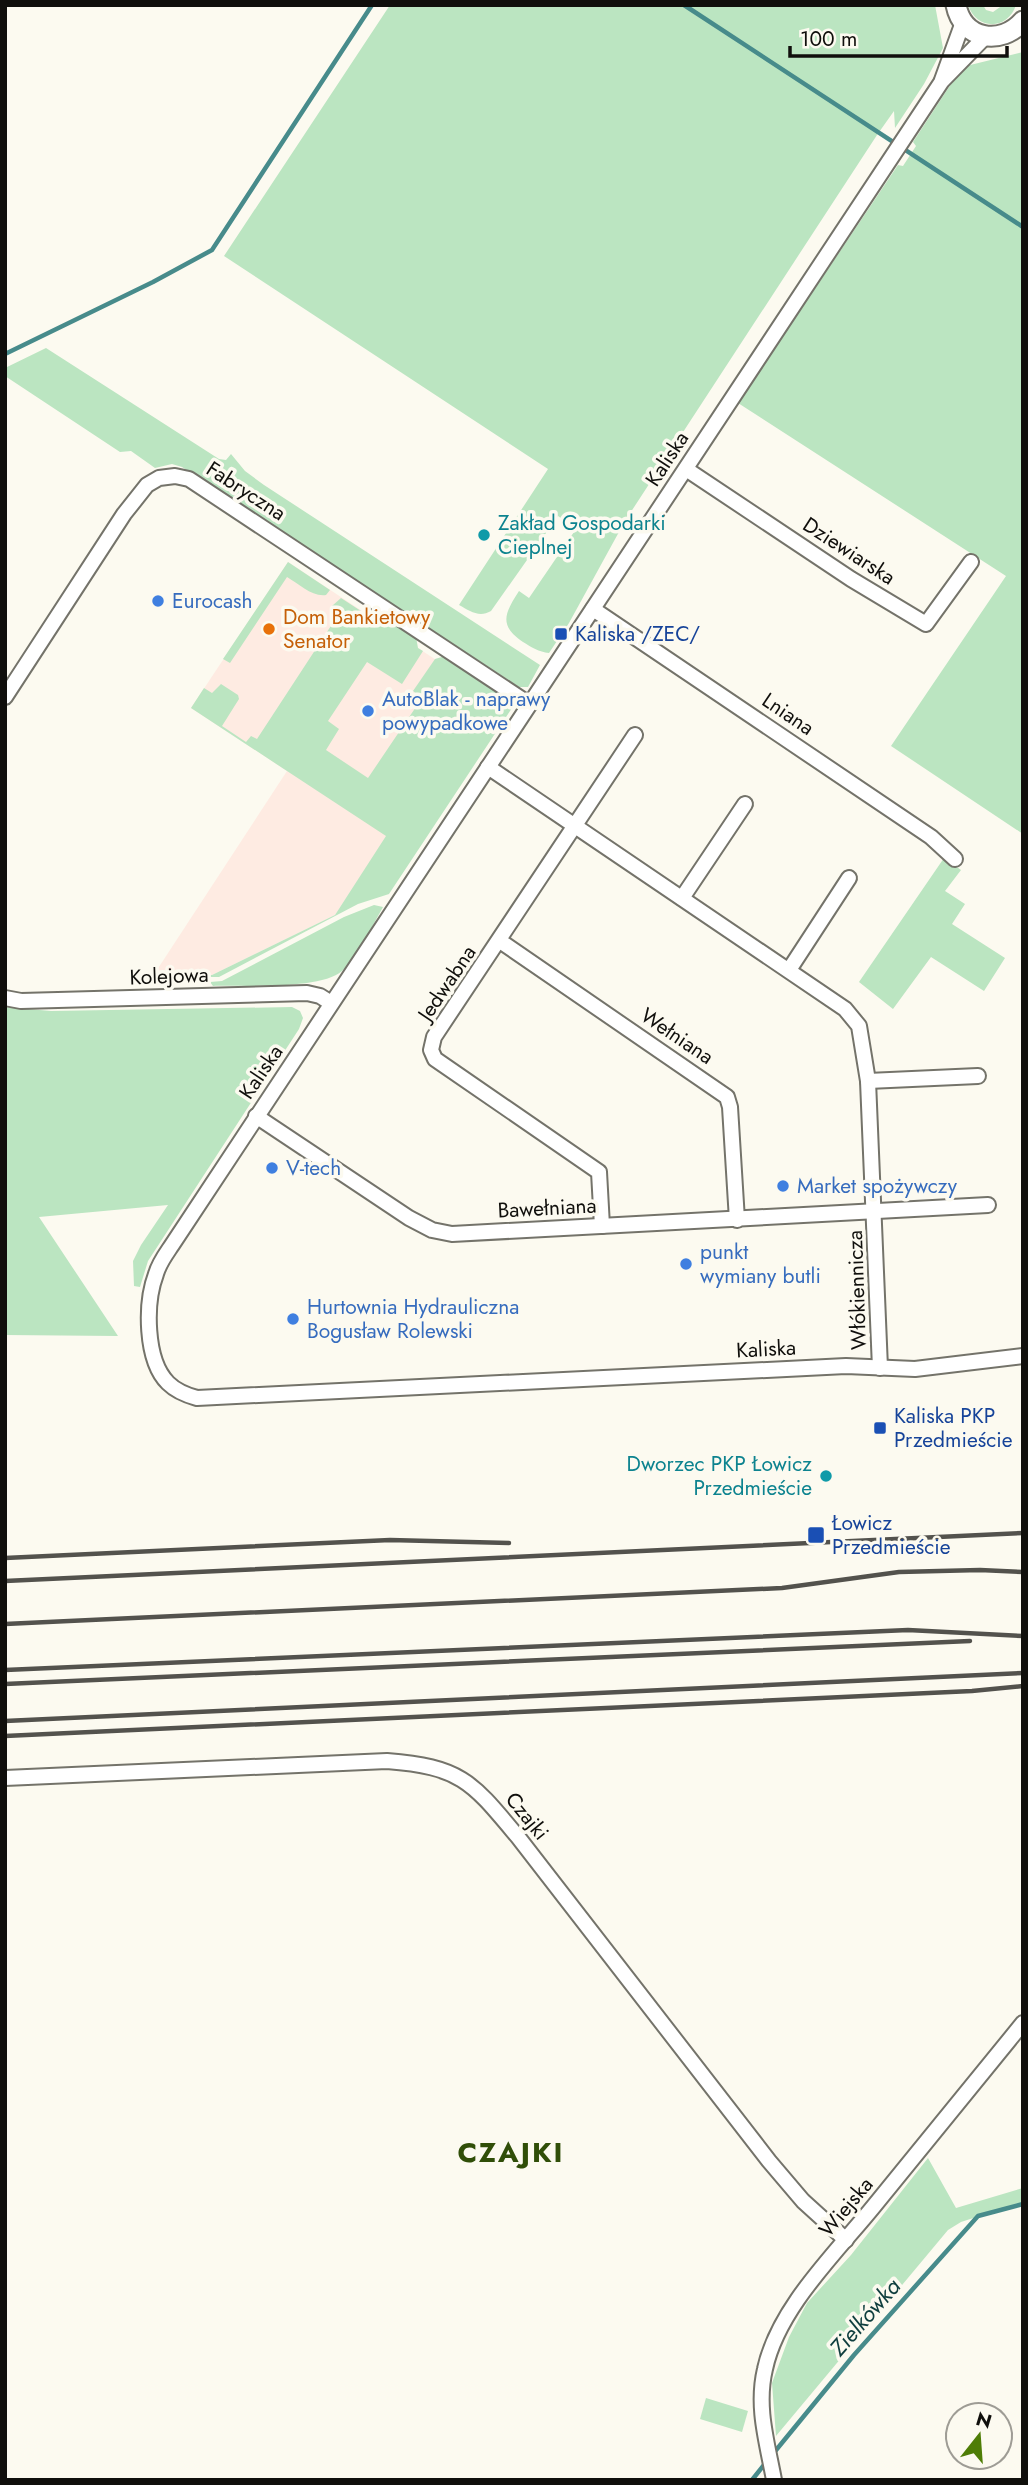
<svg xmlns="http://www.w3.org/2000/svg" width="1028" height="2485" font-family="Jost,sans-serif">
  <style>
    .commercial { fill: #feebe2 }
    .green { fill: #bbe5c1 }
    .lines { fill: none; stroke-linecap: round; stroke-linejoin: round }
    .stream { stroke: #478b8b; stroke-width: 4.5 }
    .minor-casing { stroke: #74736a; stroke-width: 18 }
    .tertiary-casing { stroke: #74736a; stroke-width: 23 }
    .minor { stroke: #fff; stroke-width: 14 }
    .tertiary { stroke: #fff; stroke-width: 19 }
    .rail { stroke: #53524d; stroke-width: 4.5 }
    .culture-dot { fill: #0f9aa8; stroke: #fcfaf0; stroke-width: 2.5 }
    .shop-dot { fill: #3f7fe0; stroke: #fcfaf0; stroke-width: 2.5 }
    .food-dot { fill: #e8710a; stroke: #fcfaf0; stroke-width: 2.5 }
    .transit-dot { fill: #1a4fb4; stroke: #fcfaf0; stroke-width: 2.5 }
    .labels { text-anchor: middle; stroke-width: 7; stroke-linejoin: round; paint-order: stroke }
    .street-label { font-size: 21px; fill: #100f0c; stroke: #fcfaf0 }
    .culture-label { font-size: 21px; fill: #0d838f; stroke: #fcfaf0; text-anchor: start }
    .shop-label { font-size: 21px; fill: #366cbe; stroke: #fcfaf0; text-anchor: start }
    .food-label { font-size: 21px; fill: #c56008; stroke: #fcfaf0; text-anchor: start }
    .transit-label { font-size: 21px; fill: #164399; stroke: #fcfaf0; text-anchor: start }
    .water-label { font-size: 23px; font-style: italic; fill: #0f3e3e; stroke: #fcfaf0 }
    .district-label { font-size: 28px; font-weight: bold; letter-spacing: 2px; fill: #304e08; stroke: #fcfaf0 }
  </style>
  <rect width="100%" height="100%" fill="#fcfaf0"/>
  <polygon class="commercial" points="288,562 483,691 335,915 212,975 153,976 287,771 191,708"/>
  <g class="green">
    <path d="M390,5h545l8,43 -19,36 -29,44 -1,-17 -17,24 -252,386 -56,102 -20,30c-10,-1 -18,-6 -26,-11 -25,-17 -18,-29 -4,-51l10,7 47,-69 -18,-13 -67,95c-12,7 -21,0 -32,-6l89,-136 -324,-213z"/>
    <path d="M968,5h15l3,5 7,2 10,-7h13c-8,25 -39,26 -48,0z"/>
    <polygon points="1023,52 1023,834 891,746 1006,576 738,403 898,165 903,166 916,146 913,142 962,67"/>
    <polygon points="46,348 219,459 226,460 231,454 245,471 264,485 540,665 528,687 519,687 182,467 172,464 155,468 131,451 120,452 5,376 5,368"/>
    <path d="M288,562l42,28 -4,5c-14,2 -27,-11 -39,-18l-57,86 -7,-4z"/>
    <polygon points="341,598 381,624 388,617 416,637 418,648 423,651 402,684 367,662 328,721 339,729 326,750 368,778 422,698 413,691 435,659 445,656 512,701 512,708 389,894 358,904 219,977 199,977 200,975 212,975 335,915 386,836 191,708 204,688 212,693 221,684 238,695 239,699 222,726 246,742 251,736 257,739 340,612 332,606"/>
    <polygon points="944,858 961,870 945,891 965,904 952,924 1005,958 984,991 931,957 893,1009 859,982"/>
    <path d="M374,905l9,2c-11,19 -25,50 -41,64 -21,19 -100,14 -129,15l-3,-4 12,-1 122,-64z"/>
    <polygon points="5,1007 51,1011 292,1007 300,1011 303,1018 299,1029 148,1261 140,1287 134,1286 133,1261 141,1245 168,1205 39,1217 118,1336 5,1335"/>
    <polygon points="928,2158 956,2208 1023,2188 1023,2202 961,2222 948,2230 776,2436 772,2383 789,2337 807,2303 851,2255"/>
    <polygon points="706,2398 748,2411 742,2432 700,2419"/>
  </g>
  <g class="lines">
    <g class="stream">
      <polyline points="684,5 1023,227"/>
      <polyline points="5,354 153,282 212,250 372,5"/>
      <polyline points="772,2455 854,2355 978,2216 1023,2204"/>
      <polyline points="752,2480 767,2461"/>
    </g>
    <defs>
      <g id="minor">
        <path d="M985,37l-43,44 -770,1164c-6,9 -13,18 -16,29 -11,29 -11,86 12,109 8,8 18,12 29,15l649,-32 69,3 108,-13"/>
        <polyline points="942,80 963,22"/>
        <polyline points="686,469 851,579 926,624 971,562"/>
        <polyline points="593,609 931,837 955,859"/>
        <polyline points="5,697 124,514 147,485 159,478 175,476 189,479 529,704"/>
        <polyline points="488,767 845,1009 859,1026 868,1081 880,1368"/>
        <polyline points="682,898 745,804"/>
        <polyline points="500,941 727,1097 730,1107 737,1220"/>
        <polyline points="789,970 849,878"/>
        <polyline points="5,998 21,1001 58,1000 307,993 320,996 331,1003"/>
        <polyline points="868,1081 978,1076"/>
        <polyline points="256,1116 409,1218 432,1230 452,1234 988,1205"/>
        <polyline points="602,1226 599,1172 435,1059 431,1050 434,1037 635,735"/>
        <path d="M5,1778l382,-17c75,6 85,21 131,76l251,324 34,40 43,39"/>
        <path d="M774,2480c-7,-38 -18,-73 -9,-111 13,-61 71,-116 109,-163 50,-61 99,-122 149,-183"/>
      </g>
      <path id="tertiary" d="M956,5c7,35 45,41 67,16"/>
    </defs>
    <use href="#minor" class="minor-casing"/>
    <use href="#tertiary" class="tertiary-casing"/>
    <use href="#minor" class="minor"/>
    <use href="#tertiary" class="tertiary"/>
    <g class="rail">
      <polyline points="5,1558 390,1540 509,1543"/>
      <polyline points="5,1581 1023,1533"/>
      <polyline points="5,1624 782,1588 899,1572 980,1570 1023,1572"/>
      <polyline points="5,1670 908,1630 1023,1636"/>
      <polyline points="5,1684 970,1641"/>
      <polyline points="5,1721 1023,1673"/>
      <polyline points="5,1736 972,1691 1023,1686"/>
    </g>
  </g>
  <g class="culture-dot">
    <circle cx="484" cy="535" r="7"/>
    <circle cx="826" cy="1476" r="7"/>
  </g>
  <g class="shop-dot">
    <circle cx="158" cy="601" r="7"/>
    <circle cx="368" cy="711" r="7"/>
    <circle cx="272" cy="1168" r="7"/>
    <circle cx="783" cy="1186" r="7"/>
    <circle cx="686" cy="1264" r="7"/>
    <circle cx="293" cy="1319" r="7"/>
  </g>
  <circle class="food-dot" cx="269" cy="629" r="7"/>
  <g class="transit-dot">
    <rect x="554" y="627" width="14" height="14" rx="3.5"/>
    <rect x="873" y="1421" width="14" height="14" rx="3.5"/>
    <rect x="807" y="1526" width="18" height="18" rx="3.5"/>
  </g>
  <g class="labels">
    <g class="street-label">
      <text transform="translate(667 459) rotate(-57)" y="7">Kaliska</text>
      <text transform="translate(246 491) rotate(33)" y="7">Fabryczna</text>
      <text transform="translate(849 551) rotate(33)" y="7">Dziewiarska</text>
      <text transform="translate(788 714) rotate(34)" y="7">Lniana</text>
      <text transform="translate(169 976) rotate(-2)" y="7">Kolejowa</text>
      <text transform="translate(447 983) rotate(-56)" y="7">Jedwabna</text>
      <text transform="translate(677 1036) rotate(34)" y="7">Wełniana</text>
      <text transform="translate(261 1072) rotate(-56)" y="7">Kaliska</text>
      <text transform="translate(547 1208) rotate(-3)" y="7">Bawełniana</text>
      <text transform="translate(857 1290) rotate(-92)" y="7">Włókiennicza</text>
      <text transform="translate(766 1349) rotate(-3)" y="7">Kaliska</text>
      <text transform="translate(527 1816) rotate(51)" y="7">Czajki</text>
      <text transform="translate(846 2207) rotate(-50)" y="7">Wiejska</text>
    </g>
    <g class="culture-label">
      <text x="498" y="530">Zakład Gospodarki<tspan x="498" dy="24">Cieplnej</tspan></text>
      <text x="812" y="1471" text-anchor="end">Dworzec PKP Łowicz<tspan x="812" dy="24">Przedmieście</tspan></text>
    </g>
    <g class="shop-label">
      <text x="172" y="608">Eurocash</text>
      <text x="382" y="706">AutoBlak - naprawy<tspan x="382" dy="24">powypadkowe</tspan></text>
      <text x="286" y="1175">V-tech</text>
      <text x="797" y="1193">Market spożywczy</text>
      <text x="700" y="1259">punkt<tspan x="700" dy="24">wymiany butli</tspan></text>
      <text x="307" y="1314">Hurtownia Hydrauliczna<tspan x="307" dy="24">Bogusław Rolewski</tspan></text>
    </g>
    <g class="food-label">
      <text x="283" y="624">Dom Bankietowy<tspan x="283" dy="24">Senator</tspan></text>
    </g>
    <g class="transit-label">
      <text x="575" y="641">Kaliska /ZEC/</text>
      <text x="894" y="1423">Kaliska PKP<tspan x="894" dy="24">Przedmieście</tspan></text>
      <text x="832" y="1530">Łowicz<tspan x="832" dy="24">Przedmieście</tspan></text>
    </g>
    <g class="water-label">
      <text transform="translate(865 2317) rotate(-49)" y="8">Zielkówka</text>
    </g>
    <g class="district-label">
      <text x="511" y="2162">CZAJKI</text>
    </g>
  </g>
  <rect width="1028" height="2485" fill="none" stroke="#100f0c" stroke-width="14"/>
  <g transform="translate(979 2436) rotate(17)"><circle r="33" fill="#fcfaf0" stroke="#9e9c95" stroke-width="2"/>
  <path d="M0-5L12 26L0 18L-12 26Z" fill="#4e7d06"/>
  <text y="-10" font-size="19" font-weight="bold" text-anchor="middle" fill="#100f0c">N</text>
  </g>
  <path d="M790 46v10h217v-10" fill="none" stroke="#100f0c" stroke-width="3.5"/>
  <text x="800" y="46" font-size="21" fill="#100f0c" stroke="#fcfaf0" stroke-width="5" paint-order="stroke">100 m</text>
</svg>
